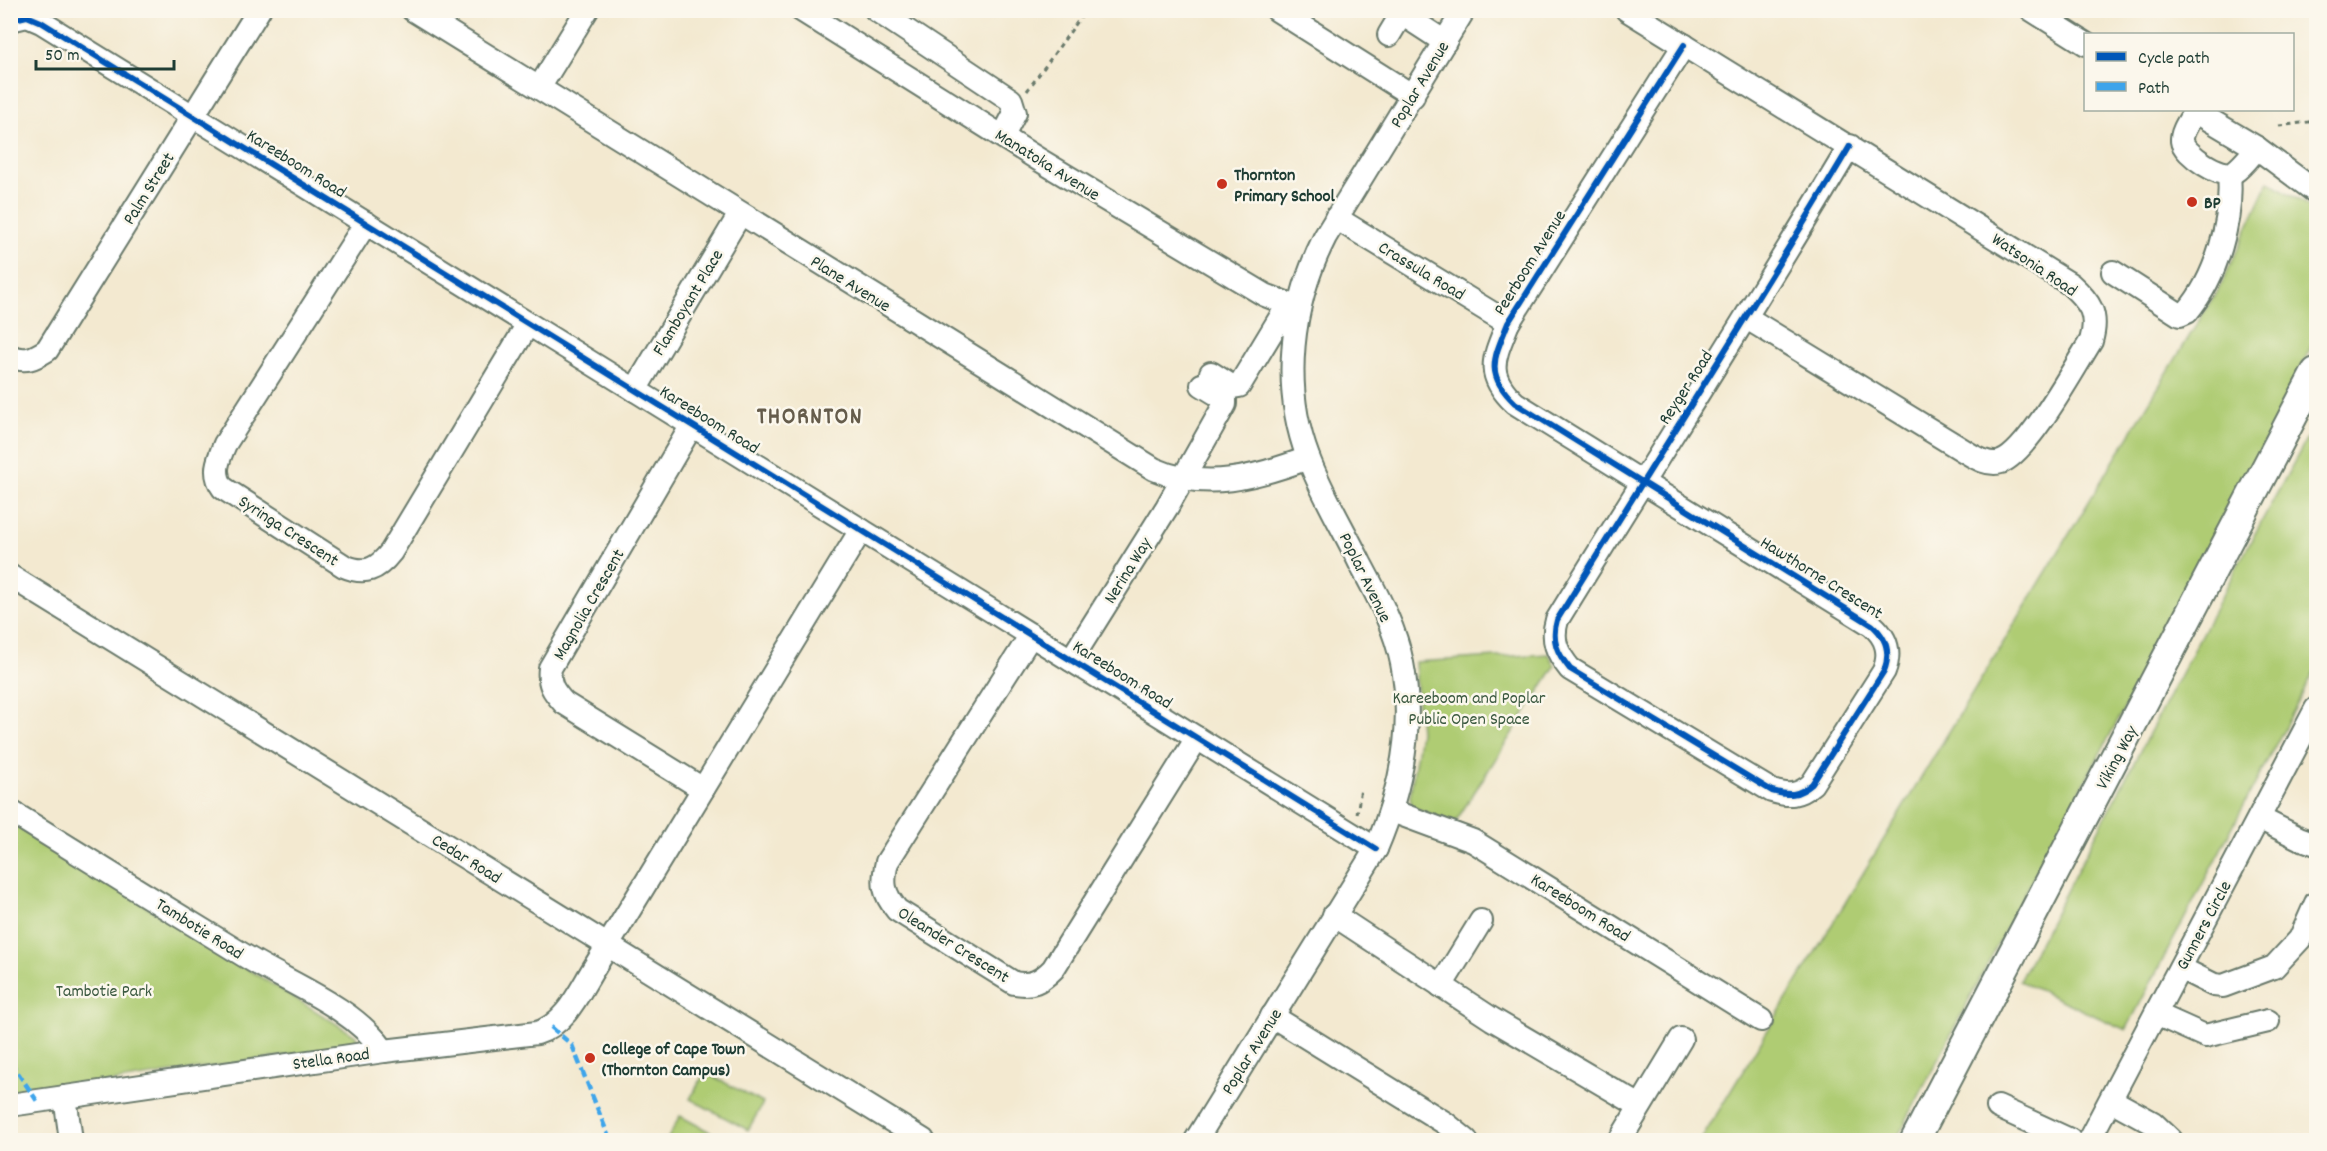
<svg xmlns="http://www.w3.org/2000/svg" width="2327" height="1151" font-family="Dekko,sans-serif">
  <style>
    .green { fill: #afcc73; stroke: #678454; stroke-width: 1.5 }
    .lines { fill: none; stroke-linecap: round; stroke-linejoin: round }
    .minor-casing { stroke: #69796b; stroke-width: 26 }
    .major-casing { stroke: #69796b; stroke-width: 32 }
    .path { stroke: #69796b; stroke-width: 3; stroke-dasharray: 4.5 4.5; stroke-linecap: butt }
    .minor { stroke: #fff; stroke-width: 22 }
    .major { stroke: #fff; stroke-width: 28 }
    .quiet { stroke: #3da4eb; stroke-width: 4.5; stroke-dasharray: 9 4.5; stroke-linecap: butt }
    .cycleway-casing { stroke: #fbf7ec; stroke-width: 10 }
    .cycleway { stroke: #0057b8; stroke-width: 6 }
    .poi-dot { fill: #c8321e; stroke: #fbf7ec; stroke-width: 2 }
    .labels { text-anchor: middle; stroke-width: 5; stroke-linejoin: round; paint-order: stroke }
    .street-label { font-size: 18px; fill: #1f3d34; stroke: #fbf7ec }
    .poi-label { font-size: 18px; font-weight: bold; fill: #1f3d34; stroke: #fbf7ec; text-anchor: start }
    .park-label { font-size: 18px; fill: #3c5a41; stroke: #fbf7ec }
    .district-label { font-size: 24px; font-weight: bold; letter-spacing: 1.5px; fill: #655c4b; stroke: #fbf7ec }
  </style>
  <rect width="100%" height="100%" fill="#fbf7ec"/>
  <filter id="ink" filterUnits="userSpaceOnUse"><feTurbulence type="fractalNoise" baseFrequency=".0167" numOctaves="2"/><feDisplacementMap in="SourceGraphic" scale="12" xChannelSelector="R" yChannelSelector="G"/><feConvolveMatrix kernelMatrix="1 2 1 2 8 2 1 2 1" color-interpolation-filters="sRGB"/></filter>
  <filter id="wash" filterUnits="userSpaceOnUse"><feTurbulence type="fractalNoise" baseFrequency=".008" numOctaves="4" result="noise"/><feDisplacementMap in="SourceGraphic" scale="24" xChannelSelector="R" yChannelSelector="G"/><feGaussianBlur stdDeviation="1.35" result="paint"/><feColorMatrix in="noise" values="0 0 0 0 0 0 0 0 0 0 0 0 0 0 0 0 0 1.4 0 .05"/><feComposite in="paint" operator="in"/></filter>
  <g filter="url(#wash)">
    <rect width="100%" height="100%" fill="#f3e9d0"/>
    <g class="green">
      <polygon points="2269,181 2316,211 2316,336 2242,490 2012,917 1896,1140 1701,1140 2223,281"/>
      <polygon points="2316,422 2316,668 2126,1030 2019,981 2241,559"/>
      <polygon points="1549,654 1555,666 1454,824 1412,807 1410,797 1420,732 1415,662"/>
      <polygon points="10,822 356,1036 358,1045 11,1097"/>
      <polygon points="705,1072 763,1103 748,1130 690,1099"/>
      <polygon points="680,1116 725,1140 667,1140"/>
    </g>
  </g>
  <g filter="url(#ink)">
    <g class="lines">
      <defs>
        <g id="minor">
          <path d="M413,10l741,459c51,23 103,8 154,-11"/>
          <polyline points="801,10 1038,159 1265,295 1299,308"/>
          <polyline points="876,10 1011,100 1015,113 1003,136"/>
          <polyline points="1277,10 1413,96"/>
          <path d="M1627,10l443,274c20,18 29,30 21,57 -17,27 -63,111 -90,121 -12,4 -25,-4 -35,-10l-219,-134"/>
          <polyline points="2032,10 2086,44"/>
          <polyline points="1402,14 1445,42"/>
          <polyline points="10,20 27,16 41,22 1376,849"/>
          <polyline points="1389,35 1404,10"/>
          <path d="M1684,45l-176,278c-14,35 -24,51 7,80l357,222c15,13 19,28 12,46l-72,113c-14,12 -23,12 -40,7l-202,-122c-13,-16 -19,-29 -13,-49 97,-158 198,-314 293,-474"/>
          <polyline points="539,88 587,10"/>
          <polyline points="2193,110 2257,148 2316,192"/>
          <path d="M2195,111c-4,8 -14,20 -13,30 1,12 40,39 52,31 8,-5 16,-16 23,-24"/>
          <polyline points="1336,218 1508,323"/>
          <path d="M366,223l-141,221c-7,16 -13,29 -2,44l121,78c21,9 33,4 47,-14l137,-228"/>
          <path d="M2113,272l67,43 7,-3c30,-35 46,-93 42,-138"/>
          <path d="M10,356c16,7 24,2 37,-6l212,-340"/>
          <polyline points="1211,373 1233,387 1239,386 1288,305"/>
          <polyline points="635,390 740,214"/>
          <path d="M692,425l-142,243c-2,16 3,23 14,35l139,86"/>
          <polyline points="10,576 923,1140"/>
          <path d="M1031,635l-144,227c-5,21 -4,31 10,48l117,73c18,3 26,-1 39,-14l144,-231"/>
          <polyline points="1071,660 1167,507 1225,404 1225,399 1202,385"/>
          <path d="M10,811c79,49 156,97 235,145 45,28 107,50 139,95"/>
          <polyline points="1392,811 1473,841 1761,1020"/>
          <polyline points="2259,818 2299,838 2316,844"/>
          <polyline points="1334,915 1492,1019 1640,1106"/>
          <polyline points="2180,968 2214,985 2223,986 2274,967 2300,939 2316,903"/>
          <polyline points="1441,986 1481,921"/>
          <polyline points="2156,1014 2205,1036 2268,1021"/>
          <polyline points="1272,1016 1445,1123 1466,1140"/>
          <polyline points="65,1097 71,1140"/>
          <polyline points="2111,1100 2153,1123 2171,1140"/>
          <path d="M10,1105l374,-54 153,-18c29,-9 42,-41 57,-65l267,-438"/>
          <polyline points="1998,1107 2070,1140"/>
          <path d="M1196,1140l180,-291c25,-59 39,-122 26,-186 -7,-36 -25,-68 -42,-100 -17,-35 -38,-69 -52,-106 -27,-71 -17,-153 17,-220l139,-227"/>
          <polyline points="1620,1140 1681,1039"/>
          <polyline points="2089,1140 2316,709"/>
        </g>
        <polyline id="major" points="1915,1140 2316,372"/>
      </defs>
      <use href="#minor" class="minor-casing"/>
      <use href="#major" class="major-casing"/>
      <g class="path">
        <polyline points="1027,91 1086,10"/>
        <polyline points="2279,126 2316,121"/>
        <polyline points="1357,814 1361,788"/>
      </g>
      <use href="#minor" class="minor"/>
      <use href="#major" class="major"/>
      <g class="quiet">
        <polyline points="551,1027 572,1045 610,1140"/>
        <polyline points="10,1061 37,1101"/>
      </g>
      <defs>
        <g id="cycleway">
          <polyline points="10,20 27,16 41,22 1376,849"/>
          <path d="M1684,45l-176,278c-14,35 -24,51 7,80l357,222c15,13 19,28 12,46l-72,113c-14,12 -23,12 -40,7l-202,-122c-13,-16 -19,-29 -13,-49 97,-158 198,-314 293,-474"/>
        </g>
      </defs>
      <use href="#cycleway" class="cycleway-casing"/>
      <use href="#cycleway" class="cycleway"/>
    </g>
  </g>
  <g class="poi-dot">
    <circle cx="1222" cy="184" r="6"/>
    <circle cx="2192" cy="202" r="6"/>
    <circle cx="590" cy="1058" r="6"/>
  </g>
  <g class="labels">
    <g class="street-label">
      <text transform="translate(1419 84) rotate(-59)" y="6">Poplar Avenue</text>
      <text transform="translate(297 163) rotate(32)" y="6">Kareeboom Road</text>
      <text transform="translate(1048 164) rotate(32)" y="6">Manatoka Avenue</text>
      <text transform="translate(148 188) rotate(-58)" y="6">Palm Street</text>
      <text transform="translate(1529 262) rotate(-58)" y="6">Peerboom Avenue</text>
      <text transform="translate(2035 264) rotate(34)" y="6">Watsonia Road</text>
      <text transform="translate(1422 270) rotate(31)" y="6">Crassula Road</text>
      <text transform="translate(851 283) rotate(32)" y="6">Plane Avenue</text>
      <text transform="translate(687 302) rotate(-59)" y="6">Flamboyant Place</text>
      <text transform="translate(1685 387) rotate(-57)" y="6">Reyger Road</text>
      <text transform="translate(710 419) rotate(32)" y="6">Kareeboom Road</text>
      <text transform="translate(289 530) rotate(33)" y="6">Syringa Crescent</text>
      <text transform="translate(1127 570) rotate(-58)" y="6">Nerina Way</text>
      <text transform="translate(1366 577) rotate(64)" y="6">Poplar Avenue</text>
      <text transform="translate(1822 577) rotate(32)" y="6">Hawthorne Crescent</text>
      <text transform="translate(588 604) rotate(-60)" y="6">Magnolia Crescent</text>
      <text transform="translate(1123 674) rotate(32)" y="6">Kareeboom Road</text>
      <text transform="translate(2116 757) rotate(-62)" y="6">Viking Way</text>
      <text transform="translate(467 858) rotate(32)" y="6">Cedar Road</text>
      <text transform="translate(1581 907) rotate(32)" y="6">Kareeboom Road</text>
      <text transform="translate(2203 925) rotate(-62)" y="6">Gunners Circle</text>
      <text transform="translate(200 928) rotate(32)" y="6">Tambotie Road</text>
      <text transform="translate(954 944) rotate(32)" y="6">Oleander Crescent</text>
      <text transform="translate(1251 1051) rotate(-58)" y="6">Poplar Avenue</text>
      <text transform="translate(331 1058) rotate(-8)" y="6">Stella Road</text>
    </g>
    <g class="poi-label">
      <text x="1234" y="180">Thornton<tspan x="1234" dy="21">Primary School</tspan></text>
      <text x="2204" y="208">BP</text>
      <text x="602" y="1054">College of Cape Town<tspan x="602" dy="21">(Thornton Campus)</tspan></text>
    </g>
    <g class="park-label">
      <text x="1469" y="703">Kareeboom and Poplar<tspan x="1469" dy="21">Public Open Space</tspan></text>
      <text x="104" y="996">Tambotie Park</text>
    </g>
    <g class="district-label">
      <text x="810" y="423">THORNTON</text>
    </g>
  </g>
  <rect width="2327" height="1151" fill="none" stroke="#fbf7ec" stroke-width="36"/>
  <rect x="2084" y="33" width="210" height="78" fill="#fbf7ec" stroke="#a3ada2" stroke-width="1.5"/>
  <rect x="2096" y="52" width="30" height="9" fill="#0057b8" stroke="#a3ada2" stroke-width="1.5"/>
  <text x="2138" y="63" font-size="18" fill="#1f3d34">Cycle path</text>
  <rect x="2096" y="82" width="30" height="9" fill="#3da4eb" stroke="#a3ada2" stroke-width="1.5"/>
  <text x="2138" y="93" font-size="18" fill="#1f3d34">Path</text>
  <path d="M36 60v9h138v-9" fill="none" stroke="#1f3d34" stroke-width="3"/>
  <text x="45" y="60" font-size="18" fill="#1f3d34" stroke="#fbf7ec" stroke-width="4.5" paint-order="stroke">50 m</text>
</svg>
